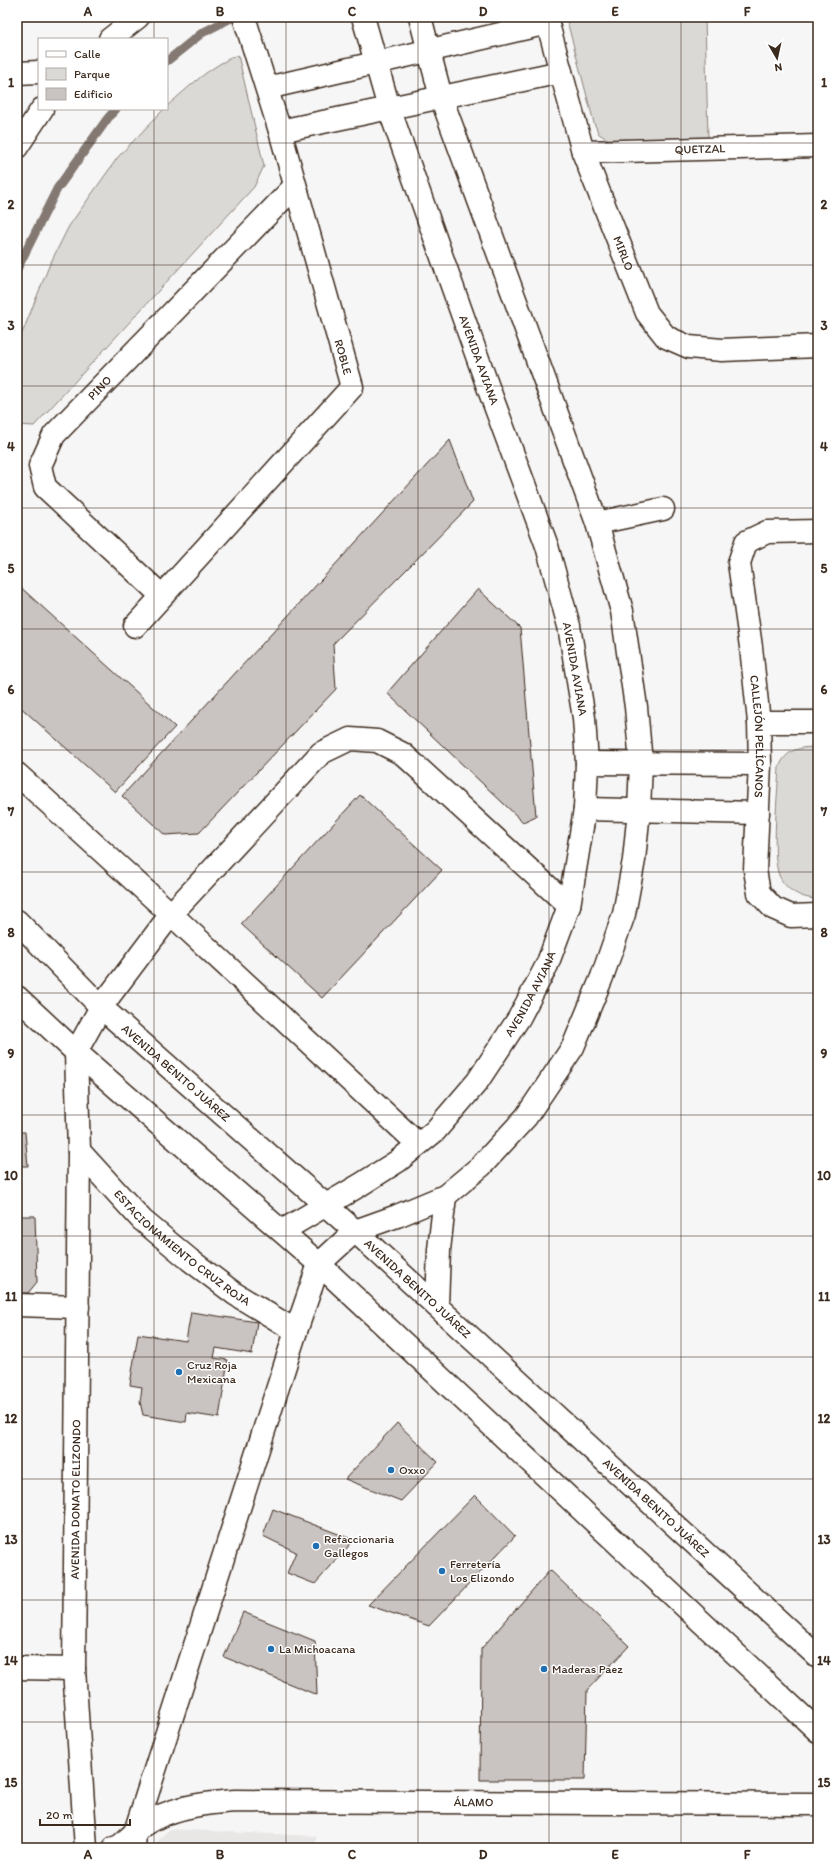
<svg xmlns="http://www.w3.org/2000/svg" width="835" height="1865" font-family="Itim,sans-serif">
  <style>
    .built { fill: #e9e7e6 }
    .park { fill: #dbd9d6; stroke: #8b827a }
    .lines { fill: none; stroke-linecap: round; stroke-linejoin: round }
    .stream { stroke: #847972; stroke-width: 9 }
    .building { fill: #c9c3c1; stroke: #3b2a1e }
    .minor-casing { stroke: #3b2a1e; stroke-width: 25 }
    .minor { stroke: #fff; stroke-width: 22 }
    .grid { fill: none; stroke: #3b2a1e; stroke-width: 1; stroke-opacity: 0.55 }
    .poi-dot { fill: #1f6fb2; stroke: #fff; stroke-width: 1.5 }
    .labels { text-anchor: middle; stroke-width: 3; stroke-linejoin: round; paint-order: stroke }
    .street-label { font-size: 12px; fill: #3b2a1e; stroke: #fff }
    .poi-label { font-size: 12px; fill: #3b2a1e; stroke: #fff; text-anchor: start }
    .neatline { fill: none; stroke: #3b2a1e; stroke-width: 1.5 }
    .grid-label { font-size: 13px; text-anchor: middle; font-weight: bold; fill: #3b2a1e }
  </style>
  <rect width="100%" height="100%" fill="#f7f6f6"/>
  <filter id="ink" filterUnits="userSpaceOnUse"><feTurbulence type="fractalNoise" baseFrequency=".025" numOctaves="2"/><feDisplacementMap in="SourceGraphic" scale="8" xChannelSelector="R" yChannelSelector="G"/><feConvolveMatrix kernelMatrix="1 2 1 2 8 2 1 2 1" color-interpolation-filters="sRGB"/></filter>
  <g filter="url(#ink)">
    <polygon class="built" points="169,1829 316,1836 317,1848 155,1848 155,1844"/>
    <g class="park">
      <polygon points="566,17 705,17 708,138 609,140 599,134 594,123"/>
      <path d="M238,55l26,111 -10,21 -220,239 -17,-1v-79l32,-80 20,-40 49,-69 46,-48h3v-3c22,-19 44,-41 71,-51z"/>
      <path d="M818,747v152c-16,0 -33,-9 -39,-24 -8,-19 -1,-85 0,-108 8,-18 20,-20 39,-20z"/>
    </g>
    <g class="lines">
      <g class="stream">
        <polyline points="167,61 202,33 233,17"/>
        <polyline points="17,269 57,189 108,118 116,109"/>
      </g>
    </g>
    <g class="building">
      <polygon points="450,440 473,502 333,644 336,689 199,833 165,835 122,796"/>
      <polygon points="17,584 175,727 115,792 17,704"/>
      <polygon points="478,589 520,628 536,816 523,822 387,693"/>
      <polygon points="360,795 442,870 322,998 241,924"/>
      <polygon points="17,1132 25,1132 28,1166 17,1166"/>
      <polygon points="17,1216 35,1216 37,1282 28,1293 17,1293"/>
      <polygon points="191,1312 257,1322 252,1354 216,1348 214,1358 228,1360 219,1418 187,1413 186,1422 143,1415 140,1402 142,1387 130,1385 138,1334 186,1341"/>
      <polygon points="397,1423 438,1462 401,1501 345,1479"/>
      <polygon points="475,1495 515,1536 429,1626 368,1605"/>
      <polygon points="273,1509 354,1540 315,1584 287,1573 296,1552 263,1536"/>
      <polygon points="550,1570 629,1646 587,1690 585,1780 480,1780 481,1649"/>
      <polygon points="243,1612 315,1641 317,1695 224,1657"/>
    </g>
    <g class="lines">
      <defs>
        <g id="minor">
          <path id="s1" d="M546,17l37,135 64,161 19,24 23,10 33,3 96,-4"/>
          <polyline points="110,39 138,17"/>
          <polyline points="17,73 39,72"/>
          <polyline points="267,88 548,23"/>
          <polyline points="280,131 561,72"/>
          <polyline points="17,147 42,109"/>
          <path id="s2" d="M583,152l235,-6"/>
          <polyline points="597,523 663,509"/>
          <path id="s3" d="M818,531l-51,1 -21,10 -7,21 12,84 8,75 1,42 -5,106 4,23 14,15 18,8 27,-1"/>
          <path id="s4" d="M162,596l-117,-109 -5,-21 14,-31 241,-249"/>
          <polyline points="135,626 352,387 280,131 244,17"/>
          <polyline points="759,722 818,722"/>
          <polyline points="587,763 760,764"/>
          <polyline points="17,774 171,914 418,1144"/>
          <polyline points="585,809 758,813"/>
          <path id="s5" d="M17,921l84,86 254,224 463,426"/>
          <polyline points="17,997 76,1052 319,1264 818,1731"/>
          <path id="s6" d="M79,1151l63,69 48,40 45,34 61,37"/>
          <path id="s7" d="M282,1231l78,-46 38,-24 37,-30 42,-49 42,-64 28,-53 22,-59 16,-97 2,-46 -3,-45 -15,-92 -22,-80 -59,-159 -99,-279 -26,-91"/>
          <polyline points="17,1305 78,1307"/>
          <polyline points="437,1306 439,1250 445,1196"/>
          <polyline points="17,1668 74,1669"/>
          <path id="s8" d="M86,1848l-12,-179 5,-518 -3,-99 25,-45 70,-93 150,-161 29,-14 27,2 26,13 166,152"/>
          <path id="s9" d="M114,1848l6,-2c11,-10 22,-21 34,-27 25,-13 54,-16 81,-18l583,3"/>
          <polyline points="134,1848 135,1832 296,1331 319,1264 355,1231 397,1216 445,1196 481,1166 526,1117 573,1047 602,977 624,914 634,860 639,810 641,763 636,707 622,611 597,523 441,97 420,17"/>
        </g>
      </defs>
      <use href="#minor" class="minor-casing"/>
      <use href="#minor" class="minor"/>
    </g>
  </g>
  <path class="grid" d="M154,17v22M286,17v1831M418,17v1831M549,17v1831M681,17v1831M154,109v1739M17,143h801M17,265h801M17,386h801M17,508h801M17,629h801M17,750h801M17,872h801M17,993h801M17,1115h801M17,1236h801M17,1357h801M17,1479h801M17,1600h801M17,1722h801"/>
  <g class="poi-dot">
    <circle cx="179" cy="1372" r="4"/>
    <circle cx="391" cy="1470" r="4"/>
    <circle cx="316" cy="1546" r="4"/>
    <circle cx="442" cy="1571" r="4"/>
    <circle cx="271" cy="1649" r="4"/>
    <circle cx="544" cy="1669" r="4"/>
  </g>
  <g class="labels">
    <g class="street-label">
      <text dy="4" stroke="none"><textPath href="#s2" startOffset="117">QUETZAL</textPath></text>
      <text dy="4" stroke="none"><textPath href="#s1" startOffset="249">MIRLO</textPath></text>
      <text transform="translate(343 357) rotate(74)" y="4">ROBLE</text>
      <text transform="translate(479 360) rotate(70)" y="4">AVENIDA AVIANA</text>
      <text dy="4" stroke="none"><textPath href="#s4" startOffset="281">PINO</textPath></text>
      <text transform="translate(575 669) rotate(80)" y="4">AVENIDA AVIANA</text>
      <text dy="4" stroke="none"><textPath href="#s3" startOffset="271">CALLEJÓN PELÍCANOS</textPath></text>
      <text dy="4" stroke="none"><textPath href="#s7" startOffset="351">AVENIDA AVIANA</textPath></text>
      <text dy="4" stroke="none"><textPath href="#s5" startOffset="220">AVENIDA BENITO JUÁREZ</textPath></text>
      <text dy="4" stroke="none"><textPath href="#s6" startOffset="142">ESTACIONAMIENTO CRUZ ROJA</textPath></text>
      <text dy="4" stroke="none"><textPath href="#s5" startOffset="544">AVENIDA BENITO JUÁREZ</textPath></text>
      <text dy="4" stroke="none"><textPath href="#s8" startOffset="349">AVENIDA DONATO ELIZONDO</textPath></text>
      <text dy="4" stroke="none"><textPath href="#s5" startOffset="868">AVENIDA BENITO JUÁREZ</textPath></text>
      <text dy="4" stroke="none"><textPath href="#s9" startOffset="372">ÁLAMO</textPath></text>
    </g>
    <g class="poi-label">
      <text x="187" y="1369">Cruz Roja<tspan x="187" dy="14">Mexicana</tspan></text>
      <text x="399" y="1474">Oxxo</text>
      <text x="324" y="1543">Refaccionaria<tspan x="324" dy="14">Gallegos</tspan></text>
      <text x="450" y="1568">Ferretería<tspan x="450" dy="14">Los Elizondo</tspan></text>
      <text x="279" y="1653">La Michoacana</text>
      <text x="552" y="1673">Maderas Paez</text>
    </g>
  </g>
  <rect width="835" height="1865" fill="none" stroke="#fff" stroke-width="44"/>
  <rect x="38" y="38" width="130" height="72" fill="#ffffff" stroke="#b1aaa5"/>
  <rect x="46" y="51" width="20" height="6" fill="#ffffff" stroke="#b1aaa5"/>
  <text x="74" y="58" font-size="12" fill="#3b2a1e">Calle</text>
  <rect x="46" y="68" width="20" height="12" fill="#dbd9d6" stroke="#b1aaa5"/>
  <text x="74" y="78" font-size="12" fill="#3b2a1e">Parque</text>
  <rect x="46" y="88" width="20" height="12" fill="#c9c3c1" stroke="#b1aaa5"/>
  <text x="74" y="98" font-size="12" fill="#3b2a1e">Edificio</text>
  <g transform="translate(777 58) rotate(171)" stroke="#ffffff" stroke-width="3" paint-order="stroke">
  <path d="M0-3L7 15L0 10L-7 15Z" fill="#3b2a1e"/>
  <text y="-6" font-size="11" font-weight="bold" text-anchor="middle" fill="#3b2a1e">N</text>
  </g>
  <path d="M40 1819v6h90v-6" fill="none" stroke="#3b2a1e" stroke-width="2"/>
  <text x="46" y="1819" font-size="12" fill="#3b2a1e" stroke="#ffffff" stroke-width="3" paint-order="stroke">20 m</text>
  <rect x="22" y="22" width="791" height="1821" class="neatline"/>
  <g class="grid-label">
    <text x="88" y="16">A</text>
    <text x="220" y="16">B</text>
    <text x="352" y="16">C</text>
    <text x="483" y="16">D</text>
    <text x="615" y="16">E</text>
    <text x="747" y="16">F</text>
    <text x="11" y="87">1</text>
    <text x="824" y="87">1</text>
    <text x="11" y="209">2</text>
    <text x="824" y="209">2</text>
    <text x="11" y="330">3</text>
    <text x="824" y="330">3</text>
    <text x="11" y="451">4</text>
    <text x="824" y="451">4</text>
    <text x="11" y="573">5</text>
    <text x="824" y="573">5</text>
    <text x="11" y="694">6</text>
    <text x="824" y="694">6</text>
    <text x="11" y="816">7</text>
    <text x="824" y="816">7</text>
    <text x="11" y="937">8</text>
    <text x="824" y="937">8</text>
    <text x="11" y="1058">9</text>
    <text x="824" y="1058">9</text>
    <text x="11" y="1180">10</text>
    <text x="824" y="1180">10</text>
    <text x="11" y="1301">11</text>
    <text x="824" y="1301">11</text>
    <text x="11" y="1423">12</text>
    <text x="824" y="1423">12</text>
    <text x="11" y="1544">13</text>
    <text x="824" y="1544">13</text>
    <text x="11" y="1665">14</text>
    <text x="824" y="1665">14</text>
    <text x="11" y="1787">15</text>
    <text x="824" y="1787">15</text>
    <text x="88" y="1859">A</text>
    <text x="220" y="1859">B</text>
    <text x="352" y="1859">C</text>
    <text x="483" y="1859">D</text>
    <text x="615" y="1859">E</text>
    <text x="747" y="1859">F</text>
  </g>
</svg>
